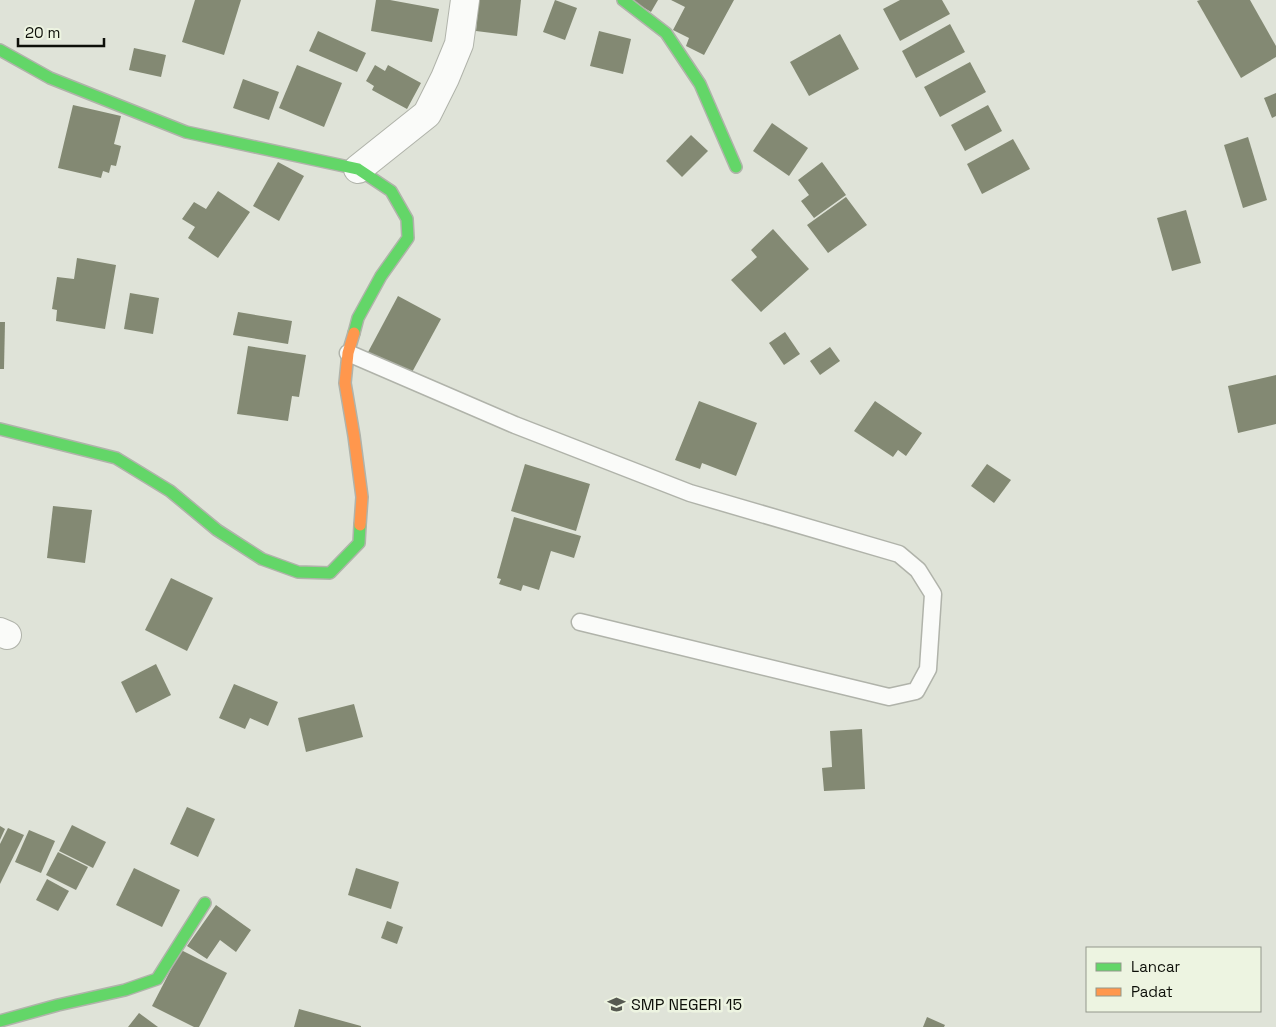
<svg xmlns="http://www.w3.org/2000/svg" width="1276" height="1027" font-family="'Space Grotesk',sans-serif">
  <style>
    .building { fill: #838973 }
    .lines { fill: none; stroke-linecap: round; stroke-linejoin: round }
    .lane-casing { stroke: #b0b3aa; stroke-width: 19 }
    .street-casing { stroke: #b0b3aa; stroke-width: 30 }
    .fast-casing { stroke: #b0b3aa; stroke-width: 14 }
    .slow-casing { stroke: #b0b3aa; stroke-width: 14 }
    .lane { stroke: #fafbf9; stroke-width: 16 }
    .street { stroke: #fafbf9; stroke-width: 28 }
    .fast { stroke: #63d668; stroke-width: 11 }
    .slow { stroke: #ff974d; stroke-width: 11 }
    .labels { text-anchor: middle; stroke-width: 5; stroke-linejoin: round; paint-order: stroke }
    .poi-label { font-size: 16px; fill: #0d0f09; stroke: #edf4e1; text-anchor: start }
  </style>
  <rect width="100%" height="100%" fill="#dfe3d8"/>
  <g class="building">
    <polygon points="195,0 241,0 224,55 182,42"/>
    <polygon points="376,0 390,0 439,9 432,42 371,31"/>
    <polygon points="479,0 521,0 517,36 476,31"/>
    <polygon points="555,0 577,8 565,40 543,32"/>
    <polygon points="631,0 658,0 651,12"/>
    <polygon points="671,0 734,0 704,55 686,46 689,38 673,30 685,7"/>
    <polygon points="900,0 942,0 950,14 900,41 883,9"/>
    <polygon points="1200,0 1250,0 1276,46 1276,57 1241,78 1197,1"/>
    <polygon points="950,24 965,52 916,78 902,51"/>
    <polygon points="318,31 366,53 357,72 309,51"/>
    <polygon points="599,31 631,39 623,74 590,66"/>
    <polygon points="840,34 859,69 809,96 790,62"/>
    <polygon points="134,48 166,55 161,77 129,70"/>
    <polygon points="970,62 986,92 940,117 924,87"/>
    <polygon points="297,65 342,83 324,127 279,108"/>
    <polygon points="375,65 385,71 388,65 421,83 407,109 372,90 374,86 366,81"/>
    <polygon points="243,79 279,92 269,120 233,108"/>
    <polygon points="1276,93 1276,116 1272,118 1264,98"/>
    <polygon points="73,105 121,116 114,144 121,146 116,166 111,165 109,173 103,171 101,178 58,168"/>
    <polygon points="988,105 1002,131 965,151 951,125"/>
    <polygon points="772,123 808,148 789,176 753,151"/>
    <polygon points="691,135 708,151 682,177 666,161"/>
    <polygon points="1248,137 1267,200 1243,208 1224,145"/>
    <polygon points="1013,139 1030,169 982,194 967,164"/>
    <polygon points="278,162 304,176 279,221 253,206"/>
    <polygon points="822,162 846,195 814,218 801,201 809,195 798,180"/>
    <polygon points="218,191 250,212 218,258 188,238 195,227 182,219 194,202 206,209"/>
    <polygon points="846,197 867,225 828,253 807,225"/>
    <polygon points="1186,210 1201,263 1172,271 1157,218"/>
    <polygon points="773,229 809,269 761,312 731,280 757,257 751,250"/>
    <polygon points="77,258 116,265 105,329 56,321 57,310 52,309 57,277 74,279"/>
    <polygon points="130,293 159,298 153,334 124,329"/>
    <polygon points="398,296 441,319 410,376 367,354"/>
    <polygon points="238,312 292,321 288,344 233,335"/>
    <polygon points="0,322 5,322 4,369 0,369"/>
    <polygon points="785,332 800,354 784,365 769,343"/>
    <polygon points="248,346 306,355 299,397 292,396 288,421 237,414"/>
    <polygon points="830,347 840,361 820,375 810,361"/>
    <polygon points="1276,375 1276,424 1238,433 1228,386"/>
    <polygon points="699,401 757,423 736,476 702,463 700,469 675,460"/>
    <polygon points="875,401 922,433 906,456 898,450 893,457 854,431"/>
    <polygon points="525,464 590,484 576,531 511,511"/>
    <polygon points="987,464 1011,480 994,503 971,486"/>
    <polygon points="53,506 92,510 85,563 47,558"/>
    <polygon points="514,517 581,536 574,558 551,551 539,590 523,585 521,591 499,584 501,579 497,578"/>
    <polygon points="171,578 213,598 187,651 145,630"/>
    <polygon points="156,664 171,695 136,713 121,682"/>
    <polygon points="234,684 278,702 268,726 250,718 245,729 219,718"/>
    <polygon points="354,704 363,737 306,752 298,718"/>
    <polygon points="862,729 865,789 824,791 822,768 832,767 830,731"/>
    <polygon points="187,807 215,819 198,857 170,844"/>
    <polygon points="72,825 106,842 93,868 59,851"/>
    <polygon points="0,826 5,829 0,840"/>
    <polygon points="8,828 24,835 0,884 0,844"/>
    <polygon points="29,830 55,841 41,873 15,862"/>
    <polygon points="58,852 88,867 76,890 46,875"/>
    <polygon points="134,868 180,890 162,927 116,905"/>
    <polygon points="356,868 399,882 391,909 348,895"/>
    <polygon points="47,879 69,891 58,911 36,900"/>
    <polygon points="216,905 251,930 236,952 220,940 207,959 187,946"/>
    <polygon points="387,921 403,927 397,944 381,938"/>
    <polygon points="181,950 227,973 199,1027 194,1027 152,1006"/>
    <polygon points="299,1009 361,1026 361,1027 294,1027"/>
    <polygon points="139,1013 158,1027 128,1027"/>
    <polygon points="927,1017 945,1025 944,1027 923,1027"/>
  </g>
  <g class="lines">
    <defs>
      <polyline id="lane" points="348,353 515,425 690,493 899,554 918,570 933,594 928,669 916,691 889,697 580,622"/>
      <g id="street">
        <polyline points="358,169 427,114 445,78 459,44 465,0"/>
        <polyline points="0,632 7,635"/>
      </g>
      <g id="fast">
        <polyline points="623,0 666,33 700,84 736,167"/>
        <polyline points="0,50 50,78 186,132 358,169 391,191 407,219 408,238 381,276 358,318 354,333"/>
        <polyline points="0,429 116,458 170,491 217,530 262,559 298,572 330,573 359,543 360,525"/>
        <polyline points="0,1021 58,1005 125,990 157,979 205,903"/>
      </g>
      <polyline id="slow" points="354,333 348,353 345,383 354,436 362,497 360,525"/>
    </defs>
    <use href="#lane" class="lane-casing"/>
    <use href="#street" class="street-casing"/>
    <use href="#fast" class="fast-casing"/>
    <use href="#slow" class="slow-casing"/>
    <use href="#lane" class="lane"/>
    <use href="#street" class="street"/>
    <use href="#fast" class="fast"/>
    <use href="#slow" class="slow"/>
  </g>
  <defs>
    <symbol id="school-bare" viewBox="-9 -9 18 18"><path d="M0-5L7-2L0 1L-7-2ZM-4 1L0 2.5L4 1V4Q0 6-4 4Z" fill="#565951" stroke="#edf4e1" stroke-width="2.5" paint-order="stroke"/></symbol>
  </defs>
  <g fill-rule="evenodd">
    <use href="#school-bare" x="604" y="992" width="25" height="25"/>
  </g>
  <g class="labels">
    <g class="poi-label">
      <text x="631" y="1010">SMP NEGERI 15</text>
    </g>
  </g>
  <rect x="1086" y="947" width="175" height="65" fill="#edf4e1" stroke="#93988b"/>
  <rect x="1096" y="963" width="25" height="8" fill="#63d668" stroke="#93988b"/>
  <text x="1131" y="972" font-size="15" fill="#0d0f09">Lancar</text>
  <rect x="1096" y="988" width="25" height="8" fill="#ff974d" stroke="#93988b"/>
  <text x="1131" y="997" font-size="15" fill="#0d0f09">Padat</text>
  <path d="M18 38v8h86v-8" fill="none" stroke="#0d0f09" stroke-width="2.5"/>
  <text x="25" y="38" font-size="15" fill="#0d0f09" stroke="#edf4e1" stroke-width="4" paint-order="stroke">20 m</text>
</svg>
